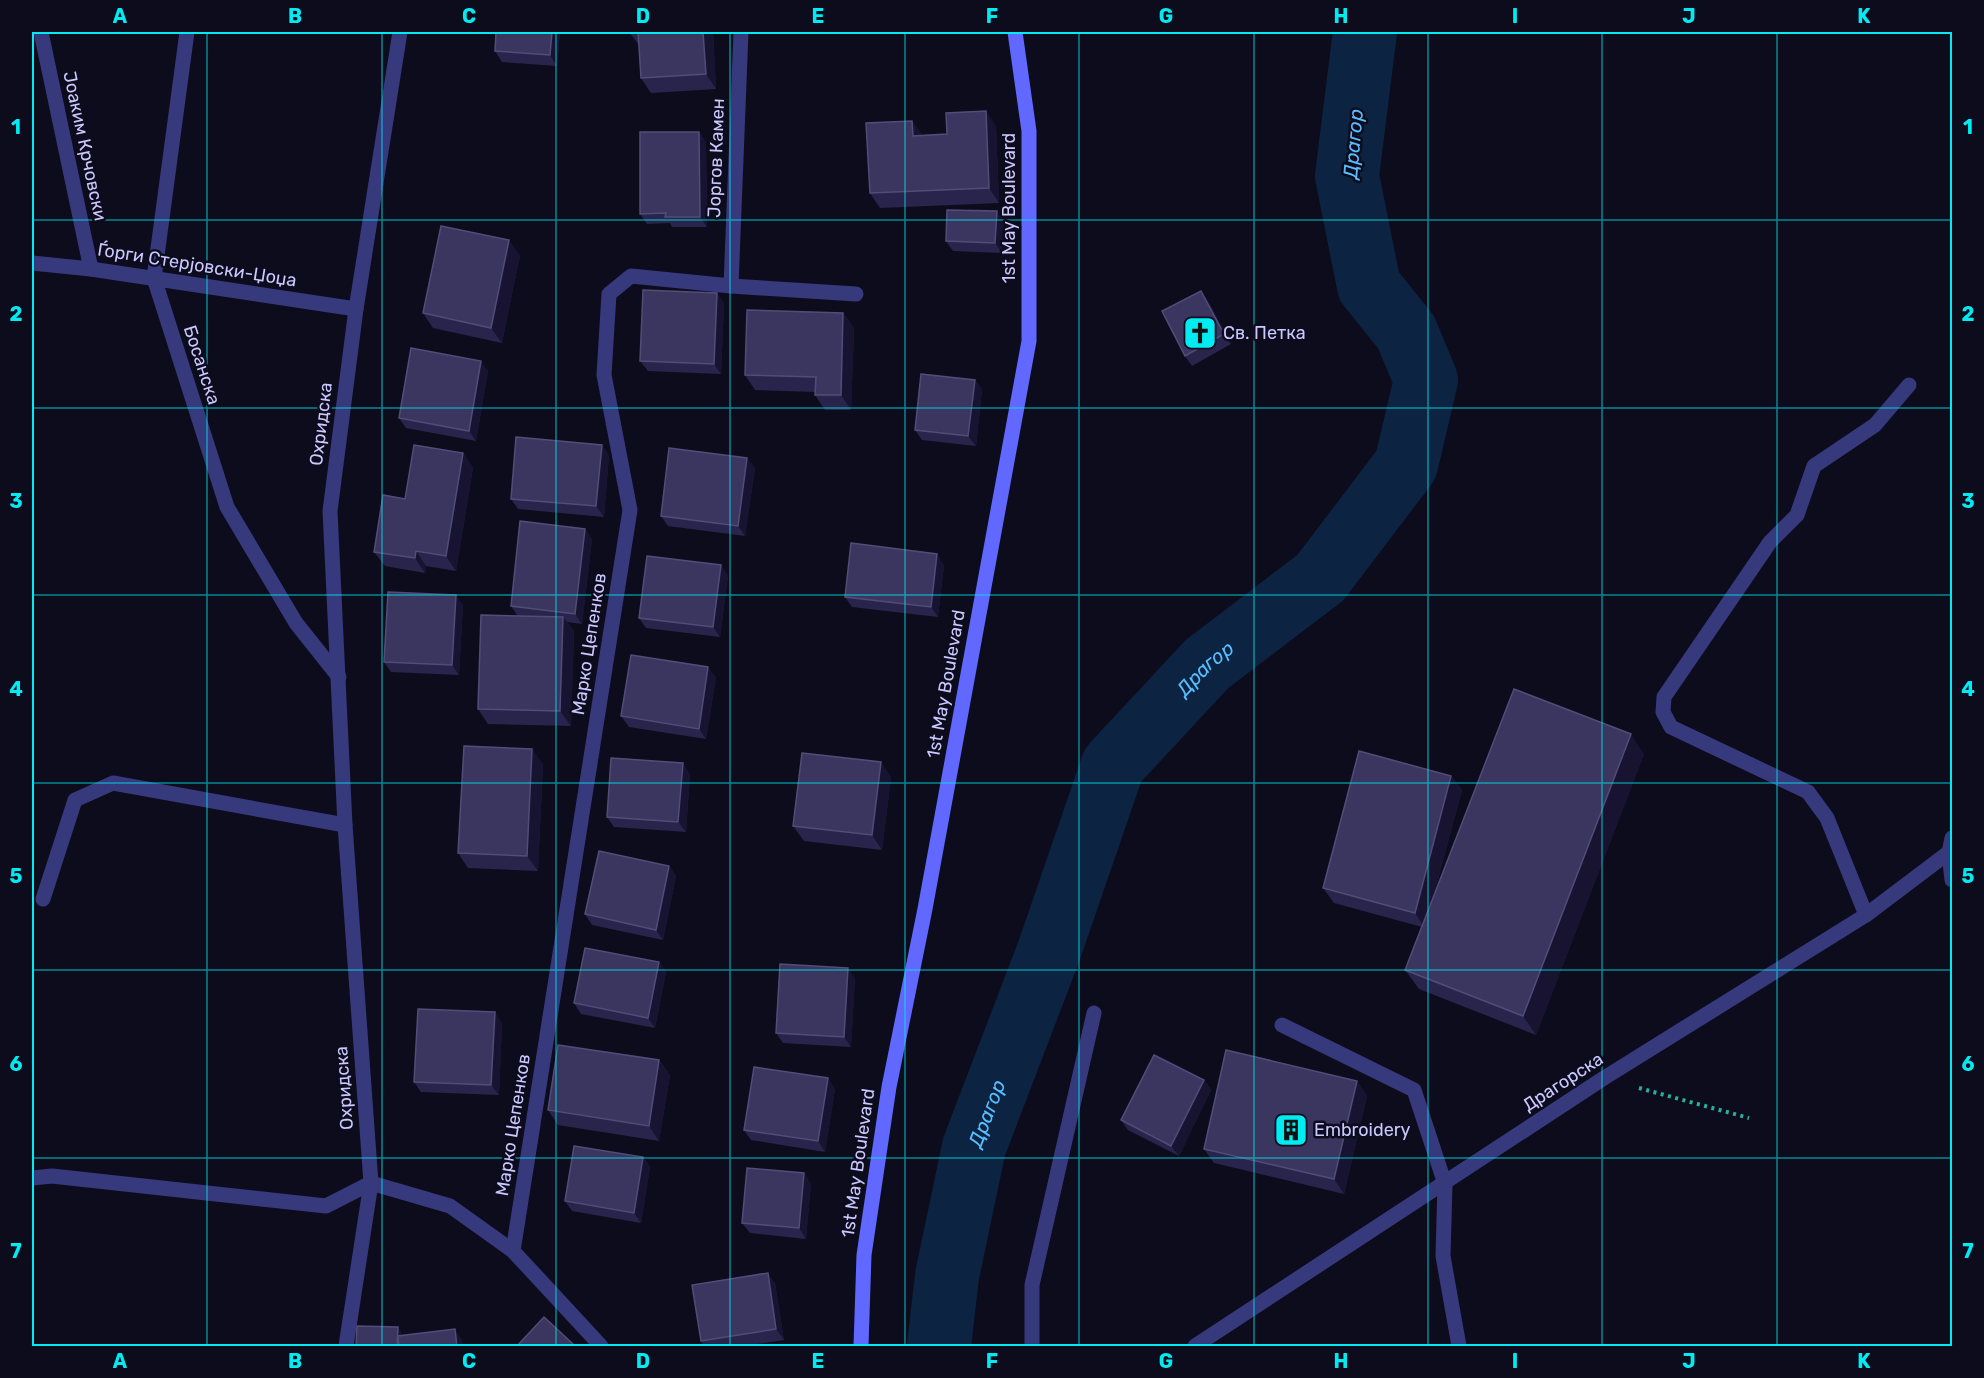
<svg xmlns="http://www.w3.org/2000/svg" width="1984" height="1378" font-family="Rubik,sans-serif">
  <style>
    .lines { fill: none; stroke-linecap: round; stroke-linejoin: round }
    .river { stroke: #0c2441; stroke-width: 64 }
    .path { stroke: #2dae9d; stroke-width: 4; stroke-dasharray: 3 4.5; stroke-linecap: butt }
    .service { stroke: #37397d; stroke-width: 15 }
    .minor { stroke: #37397d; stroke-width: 15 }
    .tertiary { stroke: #37397d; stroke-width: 15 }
    .secondary { stroke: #6068ff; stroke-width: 15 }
    .wall { fill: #29244c }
    .shaded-wall { fill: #171331 }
    .building { fill: #3a365f; stroke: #514d78; stroke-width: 1.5 }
    .grid { fill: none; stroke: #01ecf2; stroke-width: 1.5; stroke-opacity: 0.55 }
    .labels { text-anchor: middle; stroke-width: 5; stroke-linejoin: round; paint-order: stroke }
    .street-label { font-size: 18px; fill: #cac8ff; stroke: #0d0c1d }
    .poi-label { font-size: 18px; fill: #cac8ff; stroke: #0d0c1d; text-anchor: start }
    .water-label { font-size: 20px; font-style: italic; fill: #57bdff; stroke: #0d0c1d }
    .neatline { fill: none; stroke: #01ecf2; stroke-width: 2 }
    .grid-label { font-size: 20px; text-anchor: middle; font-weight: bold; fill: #01ecf2 }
  </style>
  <rect width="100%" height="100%" fill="#0d0c1d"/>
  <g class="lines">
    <path class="river" id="s1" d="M939,1346l8,-70 27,-129 75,-196 64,-186 94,-101 113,-86 86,-113 20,-85 -20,-48 -37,-46 -22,-110 18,-144"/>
    <polyline class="path" points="1639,1088 1749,1118"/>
    <polyline class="service" points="1282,1025 1414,1090 1445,1184"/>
    <g class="minor">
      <polyline points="41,32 91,269"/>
      <polyline points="187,32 154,278 227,507 296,623 339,677"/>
      <polyline points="32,263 91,269 356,309"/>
      <polyline points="731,286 741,32"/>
      <polyline points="1952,838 1949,853 1952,880"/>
      <polyline points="43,899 75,800 113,783 345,825"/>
      <polyline points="1866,915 1827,818 1808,792 1671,727 1663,712 1664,697 1770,542 1797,515 1814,466 1875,425 1909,385"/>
      <polyline points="32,1178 52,1176 326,1206 371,1183 450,1206 513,1251 601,1346"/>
      <polyline points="1445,1184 1443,1256 1459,1346"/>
      <polyline points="513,1251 630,510 604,375 609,294 631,276 731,286 856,294"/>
      <polyline points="1032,1346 1032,1285 1094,1013"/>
    </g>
    <g class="tertiary">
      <polyline points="346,1346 371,1183 345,825 330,511 356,309 400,32"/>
      <polyline points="1195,1346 1604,1078 1866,915 1952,850"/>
    </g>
    <polyline class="secondary" points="861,1346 864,1255 889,1087 925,909 1029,341 1029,131 1015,32"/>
  </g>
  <g class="wall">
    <polygon points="496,32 560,32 557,66 502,62 495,51"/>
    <polygon points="629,32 713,32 716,89 651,93 641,78 639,45"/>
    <polygon points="912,121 922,135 947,134 996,126 999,203 880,208 870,193"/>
    <polygon points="699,132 706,142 707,227 672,227 670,223 647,224 640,214"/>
    <polygon points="1004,222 1002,253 953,251 946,241"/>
    <polygon points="520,255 502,343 433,328 423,313"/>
    <polygon points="717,293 724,304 721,374 648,371 640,361"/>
    <polygon points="1208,301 1231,344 1192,366 1185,356"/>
    <polygon points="843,313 854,328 851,410 825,410 815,395 815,392 755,390 745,375"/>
    <polygon points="488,371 476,441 406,428 399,418"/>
    <polygon points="975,380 982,390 976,446 922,440 915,430"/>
    <polygon points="463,453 473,468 456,571 426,566 425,573 385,566 374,552 405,499"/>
    <polygon points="609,455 604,517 518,509 511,499"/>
    <polygon points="747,458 755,468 745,536 668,526 661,516"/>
    <polygon points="585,529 592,539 582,624 567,622 574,631 571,726 488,724 478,709 517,615 511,606"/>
    <polygon points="944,565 938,617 852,607 845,597"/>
    <polygon points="728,575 720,637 646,628 639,618"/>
    <polygon points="463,605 459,675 391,672 384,662"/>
    <polygon points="716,677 706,739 629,727 621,716"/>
    <polygon points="1644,754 1536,1035 1419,989 1405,970 1422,927 1334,903 1323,888 1451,776 1462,790 1433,898"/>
    <polygon points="543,764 538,871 468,868 458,853"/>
    <polygon points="690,774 686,832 614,827 607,817"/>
    <polygon points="891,777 882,850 804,841 793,826"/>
    <polygon points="669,866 676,876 663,940 592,925 585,914"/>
    <polygon points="659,962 666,972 655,1028 581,1014 574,1003"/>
    <polygon points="855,978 851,1047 783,1043 776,1033"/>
    <polygon points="502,1023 499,1095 421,1092 414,1082"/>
    <polygon points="659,1060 670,1075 659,1141 558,1125 548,1110"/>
    <polygon points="1204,1080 1211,1090 1179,1156 1128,1130 1121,1120"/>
    <polygon points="1357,1081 1367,1096 1344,1194 1214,1163 1204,1149"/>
    <polygon points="835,1089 825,1152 751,1140 744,1130"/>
    <polygon points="643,1157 650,1167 641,1223 572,1211 565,1201"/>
    <polygon points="811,1183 806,1239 750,1233 742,1223"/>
    <polygon points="775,1283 784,1340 738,1347 705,1347 701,1341"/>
  </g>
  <g class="shaded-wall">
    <polygon points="552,32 560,32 557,66 550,55"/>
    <polygon points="703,32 713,32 716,89 706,74"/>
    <polygon points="986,111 996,126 999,203 989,188"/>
    <polygon points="912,121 923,136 913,136"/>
    <polygon points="699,132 706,142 707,227 700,217"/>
    <polygon points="997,211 1004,222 1002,253 995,243"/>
    <polygon points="509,240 520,255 502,343 491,328"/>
    <polygon points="1201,291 1208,301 1231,344 1224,334"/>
    <polygon points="717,293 724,304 721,374 714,364"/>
    <polygon points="843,313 854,328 851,410 841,395"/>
    <polygon points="481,361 488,371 476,441 469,431"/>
    <polygon points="975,380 982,390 976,446 968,436"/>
    <polygon points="602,445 609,455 604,517 596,506"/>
    <polygon points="463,453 473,468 456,571 446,556"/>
    <polygon points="747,458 755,468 745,536 738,526"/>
    <polygon points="585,529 592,539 582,624 575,614"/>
    <polygon points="416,551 426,566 425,573 415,558"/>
    <polygon points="937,554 944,565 938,617 931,607"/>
    <polygon points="721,565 728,575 720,637 713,627"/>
    <polygon points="456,595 463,605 459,675 452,665"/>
    <polygon points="563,617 574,631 571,726 560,711"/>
    <polygon points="708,667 716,677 706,739 699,729"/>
    <polygon points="1631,734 1644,754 1536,1035 1523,1016"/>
    <polygon points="532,749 543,764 538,871 527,856"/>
    <polygon points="881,762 891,777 882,850 872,835"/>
    <polygon points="683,763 690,774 686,832 678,822"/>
    <polygon points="1451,776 1462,790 1425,928 1415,913"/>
    <polygon points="669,866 676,876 663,940 656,930"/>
    <polygon points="659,962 666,972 655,1028 648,1018"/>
    <polygon points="848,968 855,978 851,1047 844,1037"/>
    <polygon points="495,1012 502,1023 499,1095 491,1085"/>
    <polygon points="659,1060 670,1075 659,1141 649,1126"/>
    <polygon points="828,1078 835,1089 825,1152 818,1141"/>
    <polygon points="1204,1080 1211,1090 1179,1156 1171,1146"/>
    <polygon points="1357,1081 1367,1096 1344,1194 1334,1179"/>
    <polygon points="643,1157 650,1167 641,1223 634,1213"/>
    <polygon points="804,1173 811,1183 806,1239 799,1228"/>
    <polygon points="768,1273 775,1283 784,1340 776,1329"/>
    <polygon points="398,1327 401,1332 401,1347 397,1347"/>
    <polygon points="455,1329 462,1340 463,1347 457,1347"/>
  </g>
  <g class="building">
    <polygon points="496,32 552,32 550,55 495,51"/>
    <polygon points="638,32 703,32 706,74 641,78"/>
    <polygon points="986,111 989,188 870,193 866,123 912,121 913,136 947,134 946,113"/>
    <polygon points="640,132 699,132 700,217 665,217 666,213 640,214"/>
    <polygon points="947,210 997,211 995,243 946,241"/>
    <polygon points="441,226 509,240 491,328 423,313"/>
    <polygon points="643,290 717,293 714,364 640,361"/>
    <polygon points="1201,291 1224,334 1185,356 1162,311"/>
    <polygon points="747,310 843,313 841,395 815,395 816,377 745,375"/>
    <polygon points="411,348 481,361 469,431 399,418"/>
    <polygon points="921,374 975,380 968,436 915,430"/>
    <polygon points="516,437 602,445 596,506 511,499"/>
    <polygon points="414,445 463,453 446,556 416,551 415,558 374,552 383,495 405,499"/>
    <polygon points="669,448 747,458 738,526 661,516"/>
    <polygon points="520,521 585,529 575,614 511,606"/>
    <polygon points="851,543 937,554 931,607 845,597"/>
    <polygon points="647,556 721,565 713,627 639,618"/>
    <polygon points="388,592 456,595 452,665 384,662"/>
    <polygon points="481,615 563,617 560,711 478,709"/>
    <polygon points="631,655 708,667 699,729 621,716"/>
    <polygon points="1514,689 1631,734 1523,1016 1405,970"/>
    <polygon points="464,746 532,749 527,856 458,853"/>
    <polygon points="1359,751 1451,776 1415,913 1323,888"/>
    <polygon points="802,753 881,762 872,835 793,826"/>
    <polygon points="611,758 683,763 678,822 607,817"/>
    <polygon points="599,851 669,866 656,930 585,914"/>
    <polygon points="585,948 659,962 648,1018 574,1003"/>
    <polygon points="780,964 848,968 844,1037 776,1033"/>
    <polygon points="418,1009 495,1012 491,1085 414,1082"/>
    <polygon points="558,1045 659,1060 649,1126 548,1110"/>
    <polygon points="1226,1050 1357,1081 1334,1179 1204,1149"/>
    <polygon points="1154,1055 1204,1080 1171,1146 1121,1120"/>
    <polygon points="754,1067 828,1078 818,1141 744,1130"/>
    <polygon points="574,1146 643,1157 634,1213 565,1201"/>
    <polygon points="747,1168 804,1173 799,1228 742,1223"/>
    <polygon points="768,1273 776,1329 701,1341 692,1285"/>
    <polygon points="544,1317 573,1344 570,1347 516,1347"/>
    <polygon points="357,1326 398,1327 397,1347 356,1346"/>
    <polygon points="455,1329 457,1347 399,1347 398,1336"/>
  </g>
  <path class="grid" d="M207,32v1314M382,32v1314M556,32v1314M730,32v1314M905,32v1314M1079,32v1314M1254,32v1314M1428,32v1314M1602,32v1314M1777,32v1314M32,220h1920M32,408h1920M32,595h1920M32,783h1920M32,970h1920M32,1158h1920"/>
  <defs>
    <symbol id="church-square" viewBox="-11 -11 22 22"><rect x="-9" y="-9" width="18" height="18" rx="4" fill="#01ecf2" stroke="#0d0c1d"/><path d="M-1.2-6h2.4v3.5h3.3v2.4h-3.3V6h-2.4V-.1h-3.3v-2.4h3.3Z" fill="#111"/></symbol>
    <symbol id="building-square" viewBox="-11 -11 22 22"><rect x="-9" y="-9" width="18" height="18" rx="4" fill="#01ecf2" stroke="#0d0c1d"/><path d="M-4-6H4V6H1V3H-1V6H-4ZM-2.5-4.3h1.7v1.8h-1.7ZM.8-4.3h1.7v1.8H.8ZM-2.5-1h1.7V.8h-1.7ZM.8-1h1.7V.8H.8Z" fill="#111"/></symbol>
  </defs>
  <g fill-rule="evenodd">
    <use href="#church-square" x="1181" y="314" width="38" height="38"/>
    <use href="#building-square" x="1272" y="1111" width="38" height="38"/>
  </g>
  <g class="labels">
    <g class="street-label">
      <text transform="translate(85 146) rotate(78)" y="6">Јоаким Крчовски</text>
      <text transform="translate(716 158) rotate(-88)" y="6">Јоргов Камен</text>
      <text transform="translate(1009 208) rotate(-90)" y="6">1st May Boulevard</text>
      <text transform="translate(197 265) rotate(9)" y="6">Ѓорги Стерјовски-Џоџа</text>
      <text transform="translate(202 365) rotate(72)" y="6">Босанска</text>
      <text transform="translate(321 424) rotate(-83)" y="6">Охридска</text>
      <text transform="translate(589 644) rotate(-81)" y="6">Марко Цепенков</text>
      <text transform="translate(946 684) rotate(-80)" y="6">1st May Boulevard</text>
      <text transform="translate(1563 1082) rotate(-33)" y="6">Драгорска</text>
      <text transform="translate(344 1088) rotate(-94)" y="6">Охридска</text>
      <text transform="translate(513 1125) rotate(-81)" y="6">Марко Цепенков</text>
      <text transform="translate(858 1163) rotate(-82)" y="6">1st May Boulevard</text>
    </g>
    <g class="poi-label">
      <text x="1223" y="339">Св. Петка</text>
      <text x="1314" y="1136">Embroidery</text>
    </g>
    <g class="water-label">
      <text transform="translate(1353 144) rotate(-85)" y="7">Драгор</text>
      <text dy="7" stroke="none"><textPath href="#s1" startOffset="742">Драгор</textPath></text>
      <text dy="7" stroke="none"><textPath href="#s1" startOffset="238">Драгор</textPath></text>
    </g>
  </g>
  <rect width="1984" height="1378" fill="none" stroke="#0d0c1d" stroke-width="66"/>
  <rect x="33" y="33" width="1918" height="1312" class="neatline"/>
  <g class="grid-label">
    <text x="120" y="23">A</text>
    <text x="295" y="23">B</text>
    <text x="469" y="23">C</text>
    <text x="643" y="23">D</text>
    <text x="818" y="23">E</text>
    <text x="992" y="23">F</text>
    <text x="1166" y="23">G</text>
    <text x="1341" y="23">H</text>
    <text x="1515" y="23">I</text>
    <text x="1689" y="23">J</text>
    <text x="1864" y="23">K</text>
    <text x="16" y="134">1</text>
    <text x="1968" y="134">1</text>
    <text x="16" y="321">2</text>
    <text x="1968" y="321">2</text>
    <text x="16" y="508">3</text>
    <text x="1968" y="508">3</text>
    <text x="16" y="696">4</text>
    <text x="1968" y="696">4</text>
    <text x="16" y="883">5</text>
    <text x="1968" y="883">5</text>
    <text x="16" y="1071">6</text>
    <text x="1968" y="1071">6</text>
    <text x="16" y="1258">7</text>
    <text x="1968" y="1258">7</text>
    <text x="120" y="1368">A</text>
    <text x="295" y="1368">B</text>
    <text x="469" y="1368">C</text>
    <text x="643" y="1368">D</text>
    <text x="818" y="1368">E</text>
    <text x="992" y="1368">F</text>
    <text x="1166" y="1368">G</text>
    <text x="1341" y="1368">H</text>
    <text x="1515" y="1368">I</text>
    <text x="1689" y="1368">J</text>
    <text x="1864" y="1368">K</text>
  </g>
</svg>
